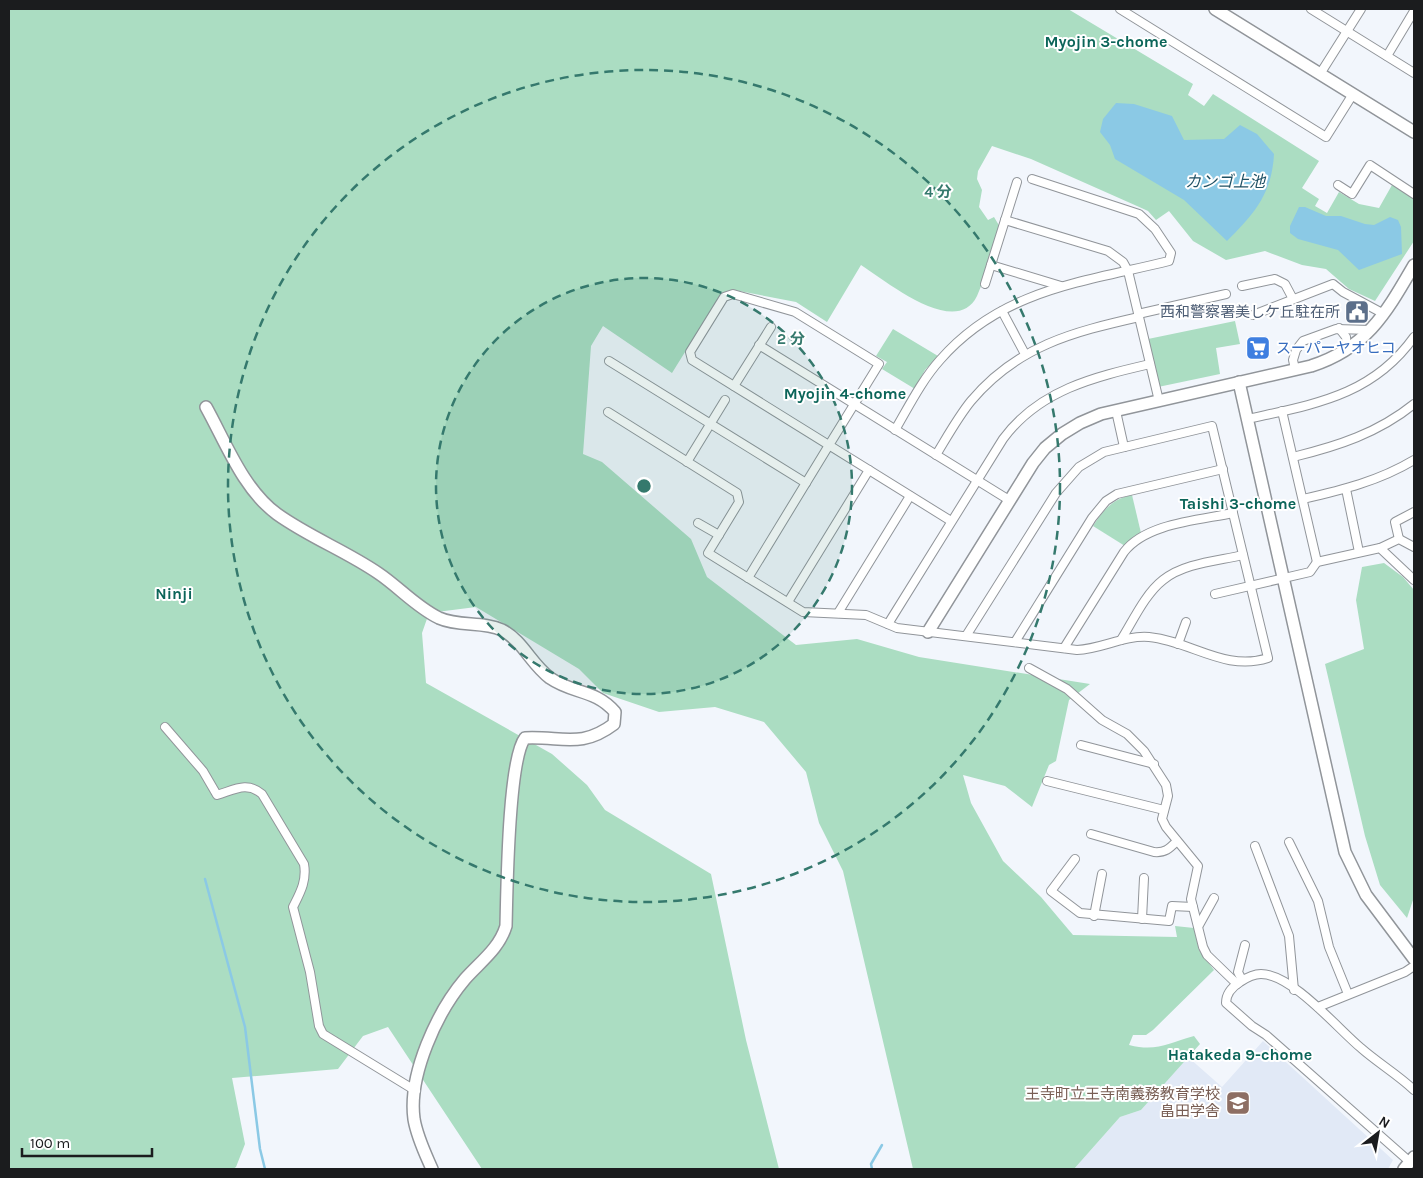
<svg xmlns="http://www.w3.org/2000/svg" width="1423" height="1178" font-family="Karla,'Noto Sans JP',sans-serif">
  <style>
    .built { fill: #e1e9f6 }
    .green { fill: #abddc2 }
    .water { fill: #8bc9e5 }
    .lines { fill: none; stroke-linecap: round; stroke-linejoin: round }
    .stream { stroke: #8bc9e5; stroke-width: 2.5 }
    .street-casing { stroke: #91959a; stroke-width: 10 }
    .secondary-casing { stroke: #91959a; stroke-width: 14 }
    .street { stroke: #fff; stroke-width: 8 }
    .secondary { stroke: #fff; stroke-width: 11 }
    .ring { fill: none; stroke: #35796d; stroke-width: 2.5; stroke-dasharray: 9 6 }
    .labels { text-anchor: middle; stroke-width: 4; stroke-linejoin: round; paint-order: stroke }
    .service-label { font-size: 15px; fill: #4e5e75; stroke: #fff; text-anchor: end }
    .shop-label { font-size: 15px; fill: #366cbe; stroke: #fff; text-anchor: start }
    .education-label { font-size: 15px; fill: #785e54; stroke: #fff; text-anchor: end }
    .neighbourhood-label { font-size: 16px; font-weight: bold; fill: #0b6559; stroke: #fff }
    .water-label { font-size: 16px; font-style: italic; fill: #1e5064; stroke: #fff }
    .centre { fill: #35796d; stroke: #fff; stroke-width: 2.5 }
    .ring-label { font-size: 15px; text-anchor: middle; font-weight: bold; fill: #35796d; stroke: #fff; stroke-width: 4; stroke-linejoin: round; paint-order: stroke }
  </style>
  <rect width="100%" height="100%" fill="#f2f6fc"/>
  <polygon class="built" points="1263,1041 1393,1160 1388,1169 1074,1169 1120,1117 1141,1110 1188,1057 1222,1087"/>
  <g class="green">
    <path d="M9,9h1059l125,75 -5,11 16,11 9,-12 106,67 -17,27 17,11 -4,7 12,7 12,-21 20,12 20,4 13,-23 22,13v43l-39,60 -26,-12 -23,-20 -24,-4 -37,-14 -39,9 -33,-19 -24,-30 -13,9 -8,-9 -11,-5 -106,-47 -39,-13 -14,25 -1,8 5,11 -3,17 9,13 6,-3 6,10c-8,22 -13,47 -23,69 -21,43 -91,-15 -116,-31l-34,57 -31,-20 -62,-12 -13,4 -49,79 -69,-47 -12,20 -8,108 19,8 89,77 16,38 89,68 61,-6 62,18 171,27 -21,16 -13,61 -7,4 -17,42 -27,-21 -42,-11 8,28 32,58 38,36 32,38 104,2 -2,-11 19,2 5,22 15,20 -61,60 -7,5h-13l-4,10c28,7 39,-2 65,-9l6,8 -59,66 -21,7 -46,52h-161l-70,-298 -24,-48 -13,-51 -42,-50 -49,-15 -56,5 -56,-19 -24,-24 -103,-62 -47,6 -7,20 4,50 126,71 35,31 18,25 106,64 35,166 33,129h-297l-94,-142 -25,9 -25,33 -106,9 13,66 -9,23 -3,2h-224z"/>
    <polygon points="1235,321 1240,344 1216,348 1220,374 1158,387 1148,339"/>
    <polygon points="893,329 938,356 925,370 915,389 882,369 887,362 876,356"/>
    <path d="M1132,495l9,38 -16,13 -32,-20c11,-17 20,-27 39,-31z"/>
    <polygon points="1384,563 1403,577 1414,590 1414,897 1407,918 1380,885 1365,836 1325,664 1364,649 1356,600 1362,567"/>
  </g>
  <g class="water">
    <path d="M1116,103l18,1 38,12 12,24 40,-1 16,-14 17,9 17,20c-2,40 -20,60 -47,87l-43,-41 -69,-41 -5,-14 -10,-13 3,-13z"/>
    <polygon points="1299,207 1305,207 1326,216 1341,216 1365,224 1374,225 1390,217 1398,220 1401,227 1402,254 1359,270 1338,250 1298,239 1290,233 1290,226"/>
  </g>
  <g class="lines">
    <g class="stream">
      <polyline points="205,879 245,1027 260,1149 265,1169"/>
      <polyline points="872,1169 871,1164 882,1145"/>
    </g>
    <defs>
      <g id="street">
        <polyline points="1120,9 1326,137 1353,94"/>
        <polyline points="1311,9 1414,73"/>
        <polyline points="1387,56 1414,11"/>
        <polyline points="1320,74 1361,9"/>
        <polyline points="1338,185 1352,194 1370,165 1414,194"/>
        <polyline points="1005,220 1108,251 1123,262 1128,271 1159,401"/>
        <polyline points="991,265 1061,286"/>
        <polyline points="985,284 1017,182"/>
        <polyline points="1242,286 1275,279 1285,284 1293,299"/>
        <polyline points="1002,311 1025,354"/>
        <polyline points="1138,314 1226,294"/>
        <polyline points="1253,315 1333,284 1343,292 1384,314"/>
        <polyline points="1339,328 1346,337 1347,349"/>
        <polyline points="759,345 1009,500"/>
        <polyline points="609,361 806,483"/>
        <polyline points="1295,369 1293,360 1296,350 1303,341 1336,329 1370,330"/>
        <polyline points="734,386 771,327"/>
        <polyline points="1116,411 1124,447"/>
        <polyline points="1282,411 1317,562"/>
        <path d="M608,412l129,81 2,9 -31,51 95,59 63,3 31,13 180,22c25,-1 47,-15 72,-13 42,4 76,35 119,21l-56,-232 -108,26 -25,15 -23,26 -90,143"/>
        <path d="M1248,419c66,-15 124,-23 166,-82"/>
        <path d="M895,430c14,-24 27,-50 45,-70 62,-71 144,-78 229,-99l2,-8 -16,-24 -16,-15 -107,-35"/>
        <path d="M936,455c11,-18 22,-38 35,-54 46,-55 102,-69 168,-84"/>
        <path d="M1293,457c45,-11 85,-24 121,-53"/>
        <polyline points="687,462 725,400"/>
        <polyline points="1346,489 1359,552"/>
        <path d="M1303,499c39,-9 76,-18 111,-39"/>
        <polyline points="698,523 719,535"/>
        <polyline points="1399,539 1395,522 1414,512"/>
        <polyline points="1380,548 1399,539 1414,547"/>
        <path d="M748,578c43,-71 87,-143 131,-214l-84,-52 -62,-18 -9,3 -34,55 2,8 259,161"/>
        <polyline points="1215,594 1310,572 1317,562 1380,548 1414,580"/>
        <polyline points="788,602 869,470"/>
        <polyline points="838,613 910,496"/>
        <path d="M888,624l115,-185c36,-49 91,-62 147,-75"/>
        <path d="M1121,640c12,-19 24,-46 42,-60 21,-17 54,-19 80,-25"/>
        <polyline points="1015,642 1092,518 1106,501 1117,494 1223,469"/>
        <polyline points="1178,644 1186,622"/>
        <path d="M1064,648l60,-96c22,-29 76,-32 109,-39"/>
        <polyline points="1029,668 1067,689 1102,720 1127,734 1144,751 1166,785 1168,796 1162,819 1166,827 1198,866 1191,899 1203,947 1207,955 1237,984"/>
        <path d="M165,727l38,44 14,24c17,-5 30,-14 45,-1l42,70c3,17 -4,29 -11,43l17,65 9,54 4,8 93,57"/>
        <polyline points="1081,745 1154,764"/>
        <polyline points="1047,781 1164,810"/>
        <path d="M1091,834l63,18c11,1 15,-3 23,-11"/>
        <polyline points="1289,842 1318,901 1329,947 1348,994"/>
        <polyline points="1255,846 1289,936 1294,990"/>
        <polyline points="1075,859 1051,891 1080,913 1169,921 1172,906 1193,907"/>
        <polyline points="1094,916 1102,874"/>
        <polyline points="1142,919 1144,878"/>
        <polyline points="1199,925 1214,898"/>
        <polyline points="1242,980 1238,972 1245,945"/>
        <polyline points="1318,1007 1405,972 1414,966"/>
        <path d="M1410,1162l-144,-127 -14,-9 -26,-23c0,-9 6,-16 14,-21 6,-4 13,-8 21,-8 31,0 77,55 100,74 17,15 36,26 53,42"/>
      </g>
      <g id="secondary">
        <polyline points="1215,9 1414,132"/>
        <polyline points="1239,382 1345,852 1366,895 1414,959"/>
        <path d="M206,407c20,36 37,82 71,107 32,23 69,37 101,59 21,14 38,34 61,45 20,9 44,3 63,12 21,11 29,34 48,48 23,16 45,11 65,34l-1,12c-33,25 -52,12 -89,14 -17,22 -18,153 -19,188 -7,23 -26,36 -41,53 -28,33 -57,96 -51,140 3,18 11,34 18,50"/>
        <path d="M928,632l105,-169 12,-15 17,-14 18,-11 21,-9 210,-48c56,-18 75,-53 103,-101"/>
        <polyline points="1404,1169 1414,1157"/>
      </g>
    </defs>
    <use href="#street" class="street-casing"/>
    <use href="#secondary" class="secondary-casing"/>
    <use href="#street" class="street"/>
    <use href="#secondary" class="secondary"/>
  </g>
  <circle cx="644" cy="486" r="208" fill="#35796d" fill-opacity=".12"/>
  <g class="ring">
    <circle cx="644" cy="486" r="208"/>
    <circle cx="644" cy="486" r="416"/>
  </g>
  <defs>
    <symbol id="civic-square" viewBox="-11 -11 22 22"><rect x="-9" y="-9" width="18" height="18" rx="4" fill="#5c6f8a" stroke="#fff"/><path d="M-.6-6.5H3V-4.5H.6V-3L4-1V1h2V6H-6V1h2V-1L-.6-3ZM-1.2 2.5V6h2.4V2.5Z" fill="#fff"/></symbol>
    <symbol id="supermarket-square" viewBox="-11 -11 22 22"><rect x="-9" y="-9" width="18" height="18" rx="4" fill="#3f7fe0" stroke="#fff"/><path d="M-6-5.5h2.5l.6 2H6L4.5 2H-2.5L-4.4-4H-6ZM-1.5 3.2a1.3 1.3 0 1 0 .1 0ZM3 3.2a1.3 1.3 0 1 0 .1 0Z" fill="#fff"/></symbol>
    <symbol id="school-square" viewBox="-11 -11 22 22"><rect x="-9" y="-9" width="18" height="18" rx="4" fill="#8d6e63" stroke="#fff"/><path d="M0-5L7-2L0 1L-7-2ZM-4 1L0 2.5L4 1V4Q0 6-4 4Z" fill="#fff"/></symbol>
  </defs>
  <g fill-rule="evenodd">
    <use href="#civic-square" x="1343" y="298" width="28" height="28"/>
    <use href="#supermarket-square" x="1244" y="334" width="28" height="28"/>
    <use href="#school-square" x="1224" y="1089" width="28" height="28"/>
  </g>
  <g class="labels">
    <g class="service-label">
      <text x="1340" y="317">西和警察署美しケ丘駐在所</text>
    </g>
    <g class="shop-label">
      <text x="1276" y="353">スーパーヤオヒコ</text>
    </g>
    <g class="education-label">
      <text x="1220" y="1099">王寺町立王寺南義務教育学校<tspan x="1220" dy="17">畠田学舎</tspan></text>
    </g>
    <g class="neighbourhood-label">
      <text x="1106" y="47">Myojin 3-chome</text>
      <text x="845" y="399">Myojin 4-chome</text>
      <text x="1238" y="509">Taishi 3-chome</text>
      <text x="174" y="599">Ninji</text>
      <text x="1240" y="1060">Hatakeda 9-chome</text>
    </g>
    <g class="water-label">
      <text x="1225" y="187">カンゴ上池</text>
    </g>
  </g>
  <circle cx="644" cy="486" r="8" class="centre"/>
  <g class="ring-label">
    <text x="938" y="197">4 分</text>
    <text x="791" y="344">2 分</text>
  </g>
  <rect width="1423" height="1178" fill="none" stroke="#1b1c1e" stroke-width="20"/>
  <g transform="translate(1378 1133) rotate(31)" stroke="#ffffff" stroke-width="4" paint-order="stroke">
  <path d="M0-4L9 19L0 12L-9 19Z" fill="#1b1c1e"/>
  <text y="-8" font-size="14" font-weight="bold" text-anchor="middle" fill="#1b1c1e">N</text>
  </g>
  <path d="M22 1148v8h130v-8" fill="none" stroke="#1b1c1e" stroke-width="2.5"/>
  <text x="30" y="1148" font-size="15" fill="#1b1c1e" stroke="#ffffff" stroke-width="4" paint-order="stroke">100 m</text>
</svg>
